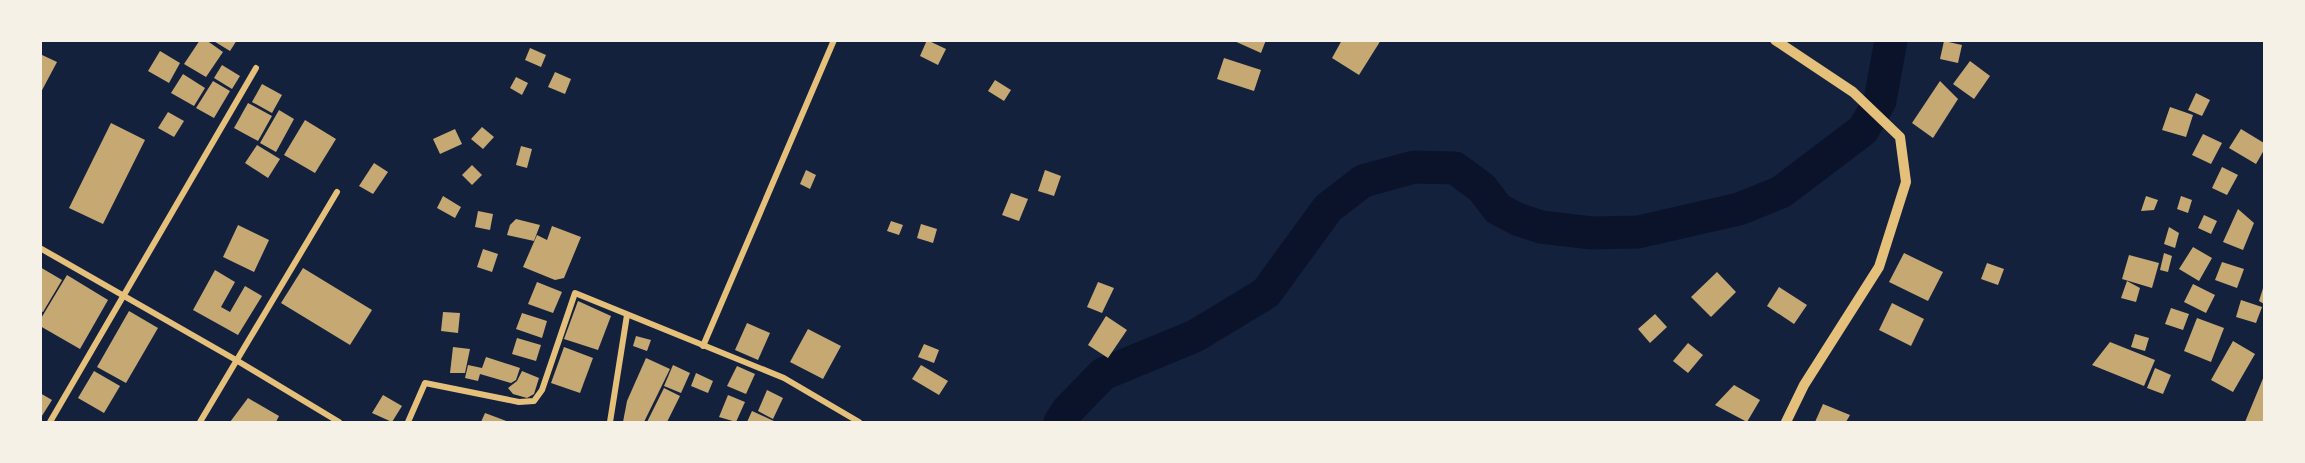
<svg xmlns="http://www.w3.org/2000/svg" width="2305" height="463" font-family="'Exo 2',sans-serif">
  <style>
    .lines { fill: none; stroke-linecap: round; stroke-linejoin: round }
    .river { stroke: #0b132b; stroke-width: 33 }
    .building { fill: #c6a872 }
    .minor { stroke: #e5c07b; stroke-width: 6 }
    .tertiary { stroke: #e5c07b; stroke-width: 10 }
  </style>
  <rect width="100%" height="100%" fill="#14213d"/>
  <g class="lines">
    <polyline class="river" points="1060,422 1067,411 1103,374 1195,336 1266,293 1328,208 1363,181 1414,167 1455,168 1482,188 1498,209 1517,219 1541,227 1592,233 1638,232 1739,209 1781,192 1863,130 1880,101 1891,40"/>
  </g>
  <g class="building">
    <polygon points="200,40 206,40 223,52 206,77 184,64"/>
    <polygon points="212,40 237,40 230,51"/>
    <polygon points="927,40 946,49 938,65 920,56"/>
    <polygon points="1232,40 1266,40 1261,53"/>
    <polygon points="1342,40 1381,40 1359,75 1332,58"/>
    <polygon points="1944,41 1962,45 1958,63 1940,59"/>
    <polygon points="530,48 546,55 541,67 525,60"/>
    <polygon points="160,51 180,63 169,83 148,71"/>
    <polygon points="40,54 57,62 40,94"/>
    <polygon points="1224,58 1261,70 1254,91 1217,79"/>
    <polygon points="1970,61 1990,76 1974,99 1953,84"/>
    <polygon points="222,65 240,76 232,89 214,78"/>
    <polygon points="555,72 571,79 565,94 548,87"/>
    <polygon points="183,74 205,88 194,106 171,93"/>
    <polygon points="516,77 528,83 522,95 510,88"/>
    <polygon points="995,80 1011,90 1004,101 988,91"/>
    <polygon points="213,81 230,91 214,118 196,108"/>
    <polygon points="1940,81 1958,99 1933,138 1912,123"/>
    <polygon points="262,84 282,95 272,113 252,102"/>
    <polygon points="2196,93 2210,100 2202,116 2188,110"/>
    <polygon points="248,103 272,116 258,141 234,128"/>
    <polygon points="2170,107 2193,115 2186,137 2162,130"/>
    <polygon points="279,110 294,119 276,152 260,143"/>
    <polygon points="168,112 184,121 174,137 158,128"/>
    <polygon points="305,120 336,139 315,173 284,155"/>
    <polygon points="111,123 145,140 103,224 69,208"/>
    <polygon points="482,127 494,137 483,149 471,139"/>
    <polygon points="455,129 462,144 440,154 433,139"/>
    <polygon points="2241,129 2264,143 2264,150 2256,164 2229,148"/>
    <polygon points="2203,134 2222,143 2211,164 2192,155"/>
    <polygon points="257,145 280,159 268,178 245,163"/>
    <polygon points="521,146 532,149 527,168 516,165"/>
    <polygon points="374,163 388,172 373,194 359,186"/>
    <polygon points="472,165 482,175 472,185 462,175"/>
    <polygon points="2222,167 2238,175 2227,195 2212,188"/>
    <polygon points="806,170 816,175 810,189 800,184"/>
    <polygon points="1045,170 1061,176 1054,196 1038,191"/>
    <polygon points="1011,193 1028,199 1019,221 1002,215"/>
    <polygon points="443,196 461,207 455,218 437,208"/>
    <polygon points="2146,196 2158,200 2154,210 2141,211"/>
    <polygon points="2181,196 2192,200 2188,213 2177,209"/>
    <polygon points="2238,209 2254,223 2243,250 2223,242"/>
    <polygon points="478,211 493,214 490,230 475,227"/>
    <polygon points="2204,215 2217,221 2211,234 2198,228"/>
    <polygon points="516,219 540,225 534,241 507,235 510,225"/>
    <polygon points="891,221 903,225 899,235 887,231"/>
    <polygon points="921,224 937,229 933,243 917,238"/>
    <polygon points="238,225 269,240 254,272 223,257"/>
    <polygon points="552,226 581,237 564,278 555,280 523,267 537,235 547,240"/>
    <polygon points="2169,227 2179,233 2175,248 2164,244"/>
    <polygon points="2193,247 2212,258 2199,281 2179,269"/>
    <polygon points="483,249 498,254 492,272 477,267"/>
    <polygon points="1904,253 1943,272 1928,301 1889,282"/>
    <polygon points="2164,253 2172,256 2168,272 2160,270"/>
    <polygon points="2129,255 2159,263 2152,288 2122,279"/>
    <polygon points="2222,262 2244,269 2237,288 2215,280"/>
    <polygon points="1987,263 2004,269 1998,285 1981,279"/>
    <polygon points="40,267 62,280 43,312 40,311"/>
    <polygon points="303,268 372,310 350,345 281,303"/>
    <polygon points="215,270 235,282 221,307 230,312 245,286 262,296 238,335 193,310"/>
    <polygon points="1717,272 1736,292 1711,317 1691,297"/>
    <polygon points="67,275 108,300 80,349 40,326 40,320"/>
    <polygon points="2127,281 2140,288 2136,302 2121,298"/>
    <polygon points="537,282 562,292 553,313 528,304"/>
    <polygon points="1098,282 1114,288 1102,313 1087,307"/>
    <polygon points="2193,284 2215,295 2206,313 2184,302"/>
    <polygon points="2264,285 2264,304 2259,301"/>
    <polygon points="1779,287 1807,305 1794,324 1767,306"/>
    <polygon points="2241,300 2262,307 2256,323 2236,317"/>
    <polygon points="578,301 611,316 598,350 564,339"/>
    <polygon points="1892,303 1924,319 1911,346 1879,330"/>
    <polygon points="2171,308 2189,314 2183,330 2165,324"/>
    <polygon points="129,311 158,328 126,383 97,367"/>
    <polygon points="443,312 460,313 458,333 441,331"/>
    <polygon points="522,313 547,321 542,338 516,329"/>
    <polygon points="1655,314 1667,327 1650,343 1638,329"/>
    <polygon points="1106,316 1127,330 1108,358 1088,345"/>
    <polygon points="2197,318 2224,328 2211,362 2184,351"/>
    <polygon points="747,323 770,333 758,360 735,350"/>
    <polygon points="808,329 841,346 823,379 790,362"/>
    <polygon points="2135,334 2149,338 2145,351 2131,347"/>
    <polygon points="636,336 651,340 647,351 633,346"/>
    <polygon points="517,338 541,345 536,361 512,354"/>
    <polygon points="2233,341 2255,354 2233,392 2211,380"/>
    <polygon points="2110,342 2155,360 2144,386 2092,365"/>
    <polygon points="1688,343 1703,355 1688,373 1673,361"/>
    <polygon points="924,344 939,350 934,363 918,357"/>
    <polygon points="453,347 470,349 465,373 450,373"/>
    <polygon points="564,347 593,358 580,393 551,383"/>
    <polygon points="486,357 520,368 516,380 511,383 480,374 478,381 465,378 468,365 482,368"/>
    <polygon points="646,358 670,369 644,422 623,422 627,401"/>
    <polygon points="673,365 690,373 681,393 664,386"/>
    <polygon points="921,365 948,381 939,395 912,379"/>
    <polygon points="737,366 755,374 746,394 727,386"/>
    <polygon points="2155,368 2171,375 2163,394 2147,388"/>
    <polygon points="94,371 120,386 104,413 78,398"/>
    <polygon points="522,371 539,378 534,394 527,398 513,394 508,388 517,381"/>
    <polygon points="696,373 713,381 708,393 691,386"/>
    <polygon points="2264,376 2264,422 2245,422"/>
    <polygon points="1734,385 1760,400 1747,422 1715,405"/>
    <polygon points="664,388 680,396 667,422 647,422"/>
    <polygon points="767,390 783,398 773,419 758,411"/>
    <polygon points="40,393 52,400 40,419"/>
    <polygon points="383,395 402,406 392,422 372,413"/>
    <polygon points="728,395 745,402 736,422 719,417"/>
    <polygon points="248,398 279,416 276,422 230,422"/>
    <polygon points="1823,404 1850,415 1846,422 1815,422"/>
    <polygon points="752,411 776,422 747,422"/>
    <polygon points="485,413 509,422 481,422"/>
  </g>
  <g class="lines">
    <g class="minor">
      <polyline points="40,248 236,360 339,422"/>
      <polyline points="703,346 834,40"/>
      <polyline points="50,422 256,68"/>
      <polyline points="200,422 337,192"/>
      <polyline points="408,422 425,383 519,402 534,401 542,390 575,293 784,378 859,422"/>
      <polyline points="610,422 627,315"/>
    </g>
    <polyline class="tertiary" points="1775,40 1853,92 1900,137 1906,182 1879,267 1804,385 1786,422"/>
  </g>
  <rect width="2305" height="463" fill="none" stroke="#f6f1e7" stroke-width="84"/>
</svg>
